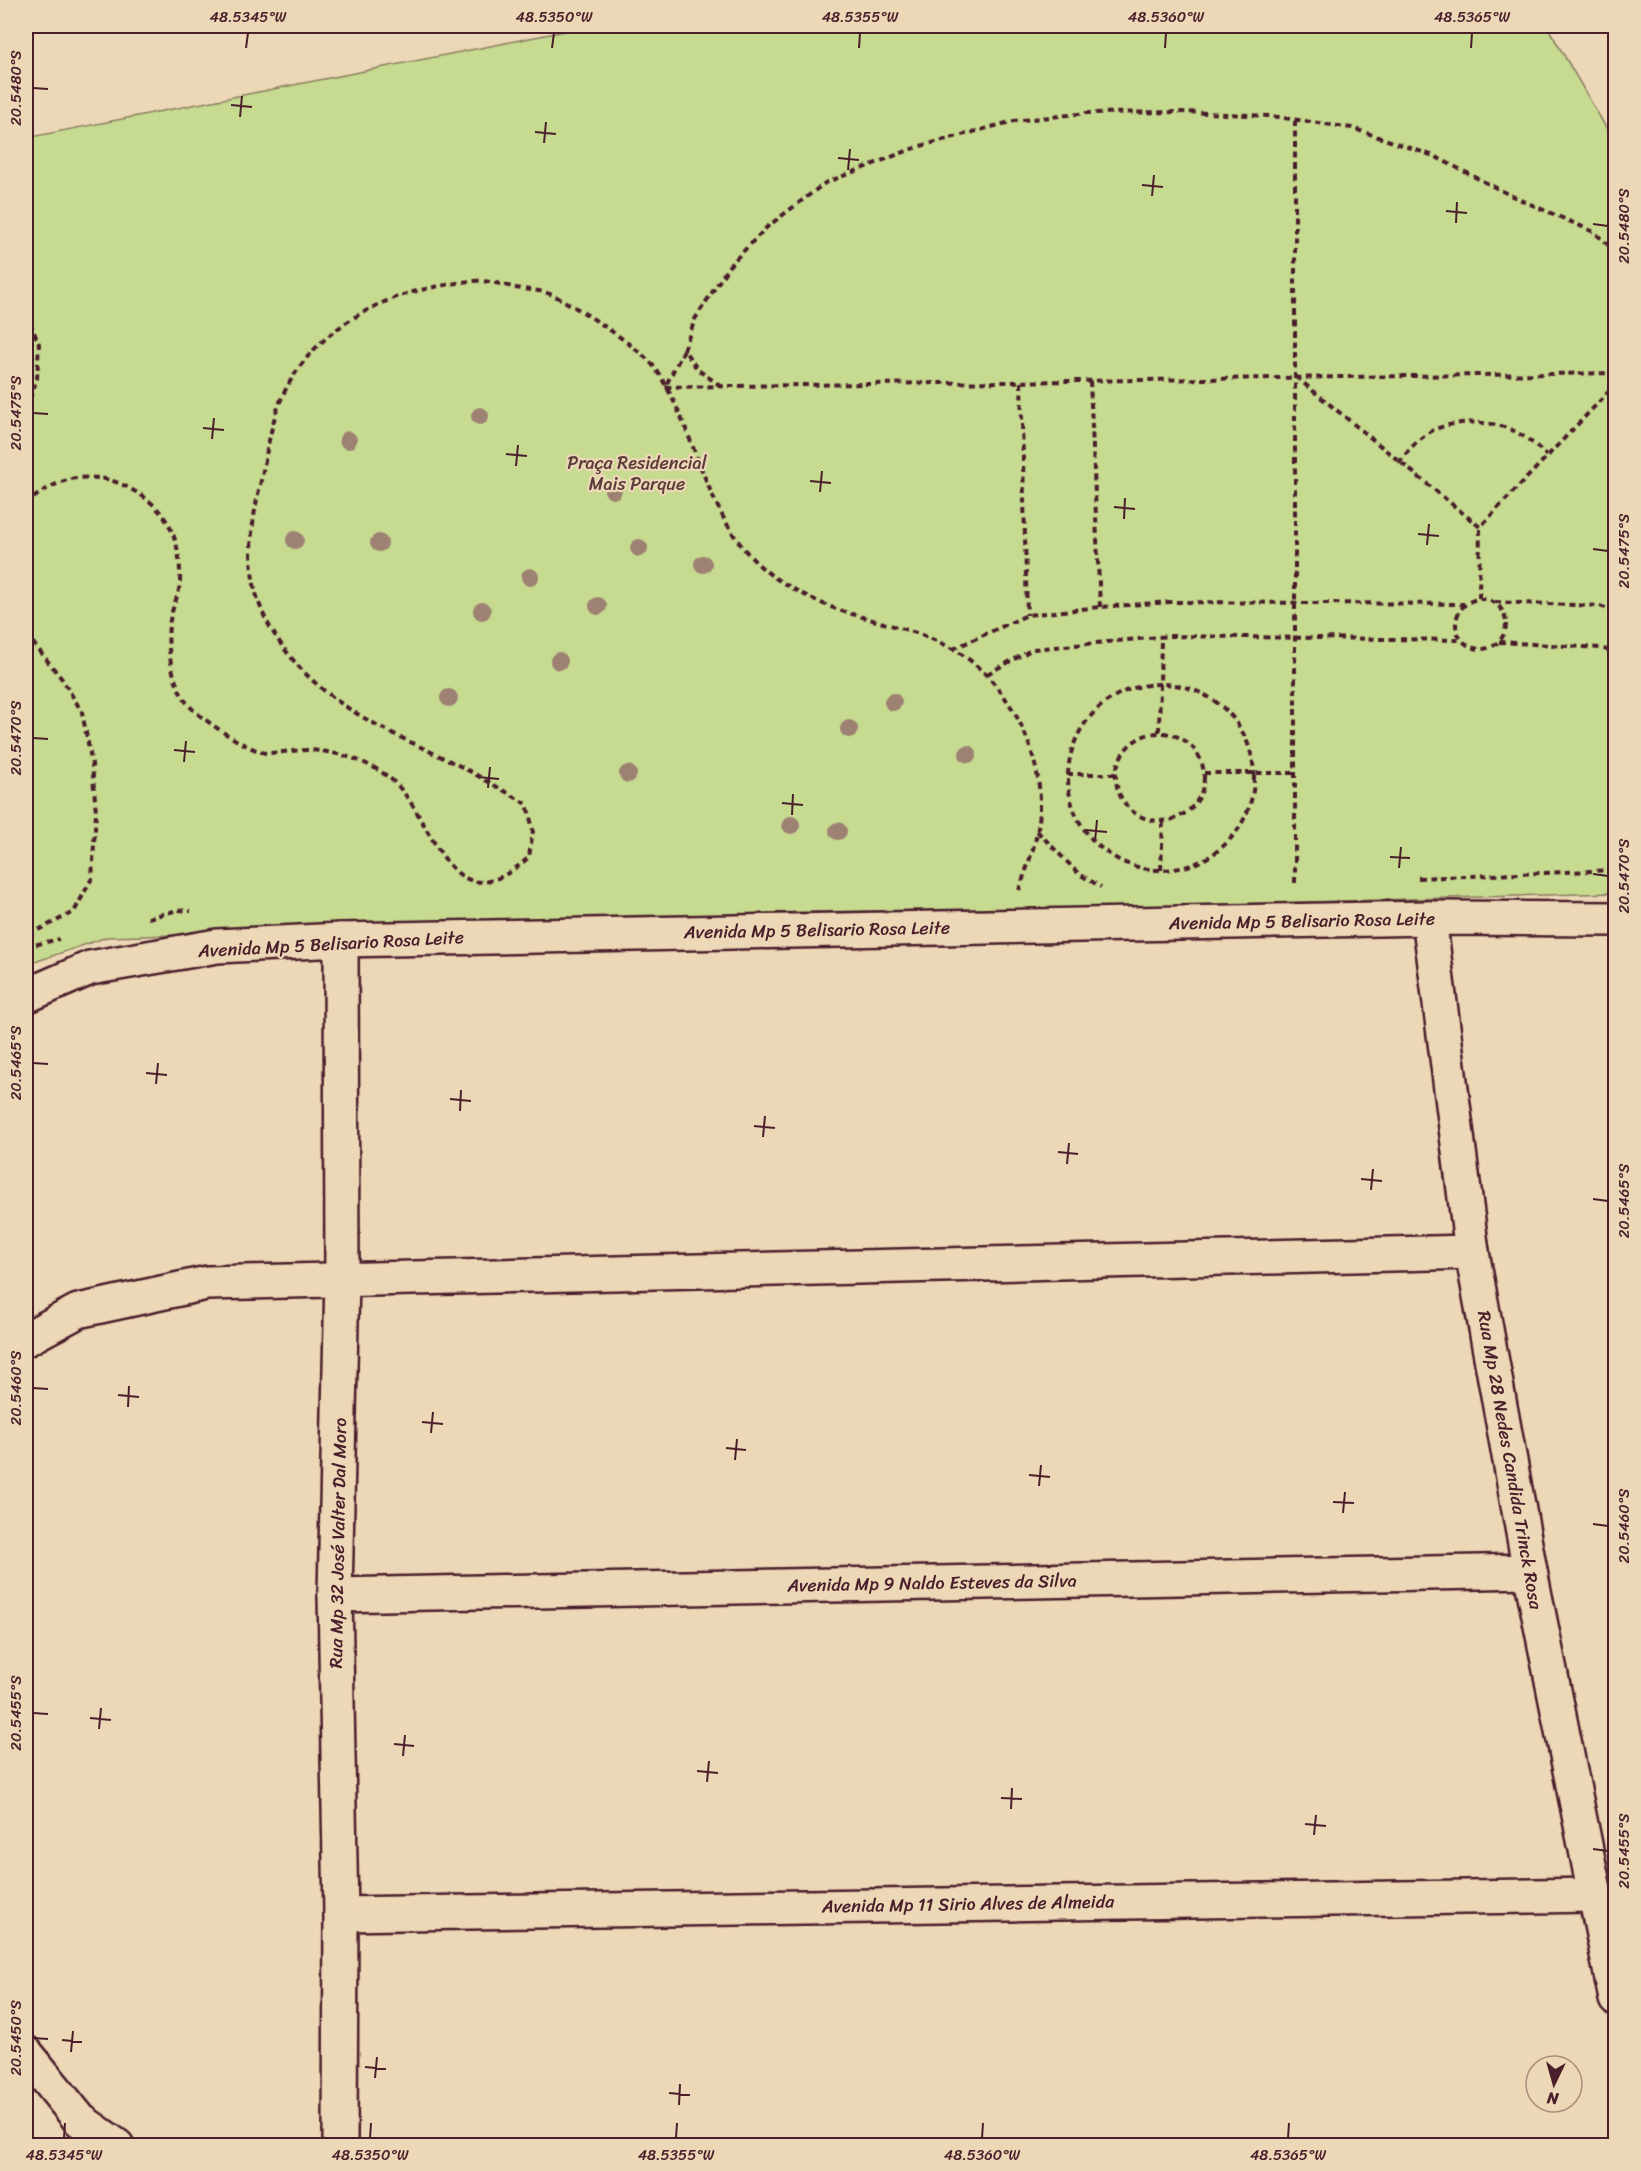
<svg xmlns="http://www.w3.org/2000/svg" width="1641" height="2171" font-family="Sriracha,sans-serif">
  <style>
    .green { fill: #c6da90; stroke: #887c5e; stroke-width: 1.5 }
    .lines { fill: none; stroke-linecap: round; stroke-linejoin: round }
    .minor-casing { stroke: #4a1f2b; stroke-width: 38 }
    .path { stroke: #4a1f2b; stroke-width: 4; stroke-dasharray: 6 4.5; stroke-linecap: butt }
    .minor { stroke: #ecd7b6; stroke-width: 33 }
    .tree { fill: #9d8172 }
    .ticks { fill: none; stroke: #4a1f2b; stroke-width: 2 }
    .labels { text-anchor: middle; stroke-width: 4.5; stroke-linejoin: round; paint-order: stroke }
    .park-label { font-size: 18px; fill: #5d3b3a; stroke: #ecd7b6 }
    .street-label { font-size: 18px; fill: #4a1f2b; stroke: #ecd7b6 }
    .neatline { fill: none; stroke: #4a1f2b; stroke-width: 2 }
    .ticks-label { font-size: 15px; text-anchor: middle; fill: #4a1f2b }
  </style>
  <rect width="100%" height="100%" fill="#ecd7b6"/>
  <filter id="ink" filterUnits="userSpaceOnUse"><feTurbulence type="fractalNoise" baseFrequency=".0167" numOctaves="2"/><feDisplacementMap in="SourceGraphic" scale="12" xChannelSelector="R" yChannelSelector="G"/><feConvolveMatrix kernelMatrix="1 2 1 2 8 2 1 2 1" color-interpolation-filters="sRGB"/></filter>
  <g filter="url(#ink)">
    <polygon class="green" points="591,26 1547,26 1615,143 1615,893 107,937 26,965 26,138"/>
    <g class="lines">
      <defs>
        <g id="minor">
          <polyline points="1429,918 1472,1252 1530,1571 1616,1999"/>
          <polyline points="26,996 90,968 217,946 341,940 1429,918 1616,919"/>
          <polyline points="26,1339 78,1311 207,1283 1472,1252"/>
          <polyline points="335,1595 1530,1571"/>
          <polyline points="341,1914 1594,1895"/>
          <polyline points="26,2053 80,2120 117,2146"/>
          <polyline points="340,2146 341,1914 335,1595 342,1278 341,940"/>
        </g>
      </defs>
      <use href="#minor" class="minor-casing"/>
      <g class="path">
        <polyline points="26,313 39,344 37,379 26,409"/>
        <polyline points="684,350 665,387 1616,373"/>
        <polyline points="1296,377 1480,527 1616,384"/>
        <polyline points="1090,381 1100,607"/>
        <polyline points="1021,382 1027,615"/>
        <polyline points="721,386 698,370 684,350 695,319 729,266 767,227 825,183 917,147 1014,121 1087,113 1182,112 1271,116 1352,128 1434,156 1512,196 1594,232 1616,252"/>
        <path d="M1399,463c7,-9 15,-20 25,-27 21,-17 66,-17 90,-5 12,6 23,15 33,25"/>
        <path d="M26,505c9,-11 36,-26 51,-27 27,-2 40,2 64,17 30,20 40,50 39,86 0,13 -8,26 -10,39 -5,23 2,64 17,83 10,14 63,49 80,50 13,0 27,-3 41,-3 28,1 62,11 84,30 45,40 55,151 137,77l4,-27 -6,-26c-25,-14 -49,-29 -75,-42 -74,-36 -138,-60 -182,-135 -26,-45 -21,-93 -10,-142 6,-27 10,-58 20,-83 27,-66 93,-105 160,-116 13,-2 29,-6 42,-5 11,1 23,4 34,7 11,2 24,2 34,6 22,9 92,55 105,74 47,69 51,171 130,216 22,13 46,25 71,31 32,10 66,17 97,34 53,30 88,98 87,158 0,28 -12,57 -21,83"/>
        <polyline points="1479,598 1480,527"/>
        <circle cx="1481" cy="624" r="25"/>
        <polyline points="1495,602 1600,606 1616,612"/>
        <polyline points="26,634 62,679 82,712 92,764 96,812 92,878 74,912 26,936"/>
        <polyline points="1499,642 1601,648 1616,653"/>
        <polyline points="953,649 1027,615 1100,607 1170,602 1464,604"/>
        <polyline points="987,674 1033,649 1169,636 1461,640"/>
        <circle cx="1161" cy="777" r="93"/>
        <polyline points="1159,732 1161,638"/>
        <circle cx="1160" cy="777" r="44"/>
        <polyline points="1204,773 1295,773"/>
        <polyline points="1067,774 1116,774"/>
        <polyline points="1037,831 1079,874 1101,887"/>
        <polyline points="1161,870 1163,821"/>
        <polyline points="1418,878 1616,870"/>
        <polyline points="1295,883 1295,120"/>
        <polyline points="148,918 178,910 191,911"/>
        <polyline points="26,947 59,939"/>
      </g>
      <use href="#minor" class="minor"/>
    </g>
    <g class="tree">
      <circle cx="480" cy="416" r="9"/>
      <circle cx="348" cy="440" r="9"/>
      <circle cx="613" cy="490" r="9"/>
      <circle cx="295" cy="540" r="9"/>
      <circle cx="379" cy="543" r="9"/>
      <circle cx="639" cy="548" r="9"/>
      <circle cx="703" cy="564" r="9"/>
      <circle cx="530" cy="577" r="9"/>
      <circle cx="598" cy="606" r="9"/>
      <circle cx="482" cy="611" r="9"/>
      <circle cx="559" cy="661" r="9"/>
      <circle cx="449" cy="698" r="9"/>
      <circle cx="893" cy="702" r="9"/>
      <circle cx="849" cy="729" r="9"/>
      <circle cx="968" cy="754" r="9"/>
      <circle cx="628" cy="774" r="9"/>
      <circle cx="791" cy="825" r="9"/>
      <circle cx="838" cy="831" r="9"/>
    </g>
  </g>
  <path class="ticks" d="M246,48l2,-15M552,48l2,-15M859,48l1,-15M1165,48l1,-15M1471,48l1,-15M33,88l15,1M231,105l21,2M240,117l2,-21M535,132l21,2M544,143l2,-21M838,158l21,2M848,170l2,-21M1142,185l21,2M1152,196l2,-21M1446,211l21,2M1456,223l1,-21M1593,224l15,2M33,413l15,1M203,428l21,2M212,439l2,-21M506,454l21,2M516,466l2,-21M810,481l21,2M820,492l2,-21M1114,507l21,2M1124,519l1,-21M1418,534l21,2M1427,545l2,-21M1593,549l15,2M33,738l15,1M174,750l21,2M184,762l2,-21M478,777l21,2M488,788l2,-21M782,803l21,2M792,815l1,-21M1086,830l21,2M1095,841l2,-21M1390,857l20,1M1399,868l2,-21M1593,874l15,2M33,1063l15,1M146,1073l21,2M156,1084l2,-21M450,1099l21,2M460,1111l1,-21M754,1126l21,2M763,1137l2,-21M1058,1152l20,2M1067,1164l2,-21M1361,1179l21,2M1371,1190l2,-21M1593,1199l15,2M33,1388l15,1M118,1395l21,2M128,1407l1,-21M422,1422l21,2M431,1433l2,-21M726,1448l20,2M735,1460l2,-21M1029,1475l21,2M1039,1486l2,-21M1333,1502l21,1M1343,1513l2,-21M1593,1524l15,2M33,1713l15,1M90,1718l21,2M99,1729l2,-21M394,1744l20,2M403,1756l2,-21M697,1771l21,2M707,1782l2,-21M1001,1798l21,1M1011,1809l1,-21M1305,1824l21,2M1314,1835l2,-20M1593,1849l15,2M33,2038l15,1M62,2040l20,2M71,2052l2,-21M365,2067l21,2M375,2078l2,-21M669,2093l21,2M679,2105l1,-21M64,2138l1,-15M370,2138l1,-15M676,2138l1,-15M982,2138l1,-15M1288,2138l1,-15"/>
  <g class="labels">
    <g class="park-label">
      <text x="637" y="469">Praça Residencial<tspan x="637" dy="21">Mais Parque</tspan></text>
    </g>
    <g class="street-label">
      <text transform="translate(1302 921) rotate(-1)" y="6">Avenida Mp 5 Belisario Rosa Leite</text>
      <text transform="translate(817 930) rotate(-1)" y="6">Avenida Mp 5 Belisario Rosa Leite</text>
      <text transform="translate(331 944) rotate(-3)" y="6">Avenida Mp 5 Belisario Rosa Leite</text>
      <text transform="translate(1510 1460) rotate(80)" y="6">Rua Mp 28 Nedes Candida Trinck Rosa</text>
      <text transform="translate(338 1543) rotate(-89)" y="6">Rua Mp 32 José Valter Dal Moro</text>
      <text transform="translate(932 1583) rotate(-1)" y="6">Avenida Mp 9 Naldo Esteves da Silva</text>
      <text transform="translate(968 1904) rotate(-1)" y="6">Avenida Mp 11 Sirio Alves de Almeida</text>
    </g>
  </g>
  <rect width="1641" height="2171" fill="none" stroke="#ecd7b6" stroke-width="66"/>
  <g transform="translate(1554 2084) rotate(185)"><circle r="28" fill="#ecd7b6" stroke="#ab8d7e" stroke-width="1.5"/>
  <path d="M0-4.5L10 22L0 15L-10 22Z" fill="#4a1f2b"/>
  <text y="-9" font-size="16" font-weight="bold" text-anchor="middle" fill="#4a1f2b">N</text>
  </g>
  <rect x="33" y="33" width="1575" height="2105" class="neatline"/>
  <g class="ticks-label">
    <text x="248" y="22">48.5345°W</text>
    <text x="554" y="22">48.5350°W</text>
    <text x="860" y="22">48.5355°W</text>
    <text x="1166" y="22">48.5360°W</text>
    <text x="1472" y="22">48.5365°W</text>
    <text transform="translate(16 88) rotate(-90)" y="5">20.5480°S</text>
    <text transform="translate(1624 226) rotate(-90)" y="5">20.5480°S</text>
    <text transform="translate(16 413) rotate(-90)" y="5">20.5475°S</text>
    <text transform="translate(1624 551) rotate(-90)" y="5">20.5475°S</text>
    <text transform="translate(16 738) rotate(-90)" y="5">20.5470°S</text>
    <text transform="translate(1624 876) rotate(-90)" y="5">20.5470°S</text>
    <text transform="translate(16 1063) rotate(-90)" y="5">20.5465°S</text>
    <text transform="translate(1624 1201) rotate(-90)" y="5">20.5465°S</text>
    <text transform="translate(16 1388) rotate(-90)" y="5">20.5460°S</text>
    <text transform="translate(1624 1526) rotate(-90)" y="5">20.5460°S</text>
    <text transform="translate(16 1713) rotate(-90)" y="5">20.5455°S</text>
    <text transform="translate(1624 1851) rotate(-90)" y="5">20.5455°S</text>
    <text transform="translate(16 2038) rotate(-90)" y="5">20.5450°S</text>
    <text x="64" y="2160">48.5345°W</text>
    <text x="370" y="2160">48.5350°W</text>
    <text x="676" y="2160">48.5355°W</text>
    <text x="982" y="2160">48.5360°W</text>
    <text x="1288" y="2160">48.5365°W</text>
  </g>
</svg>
